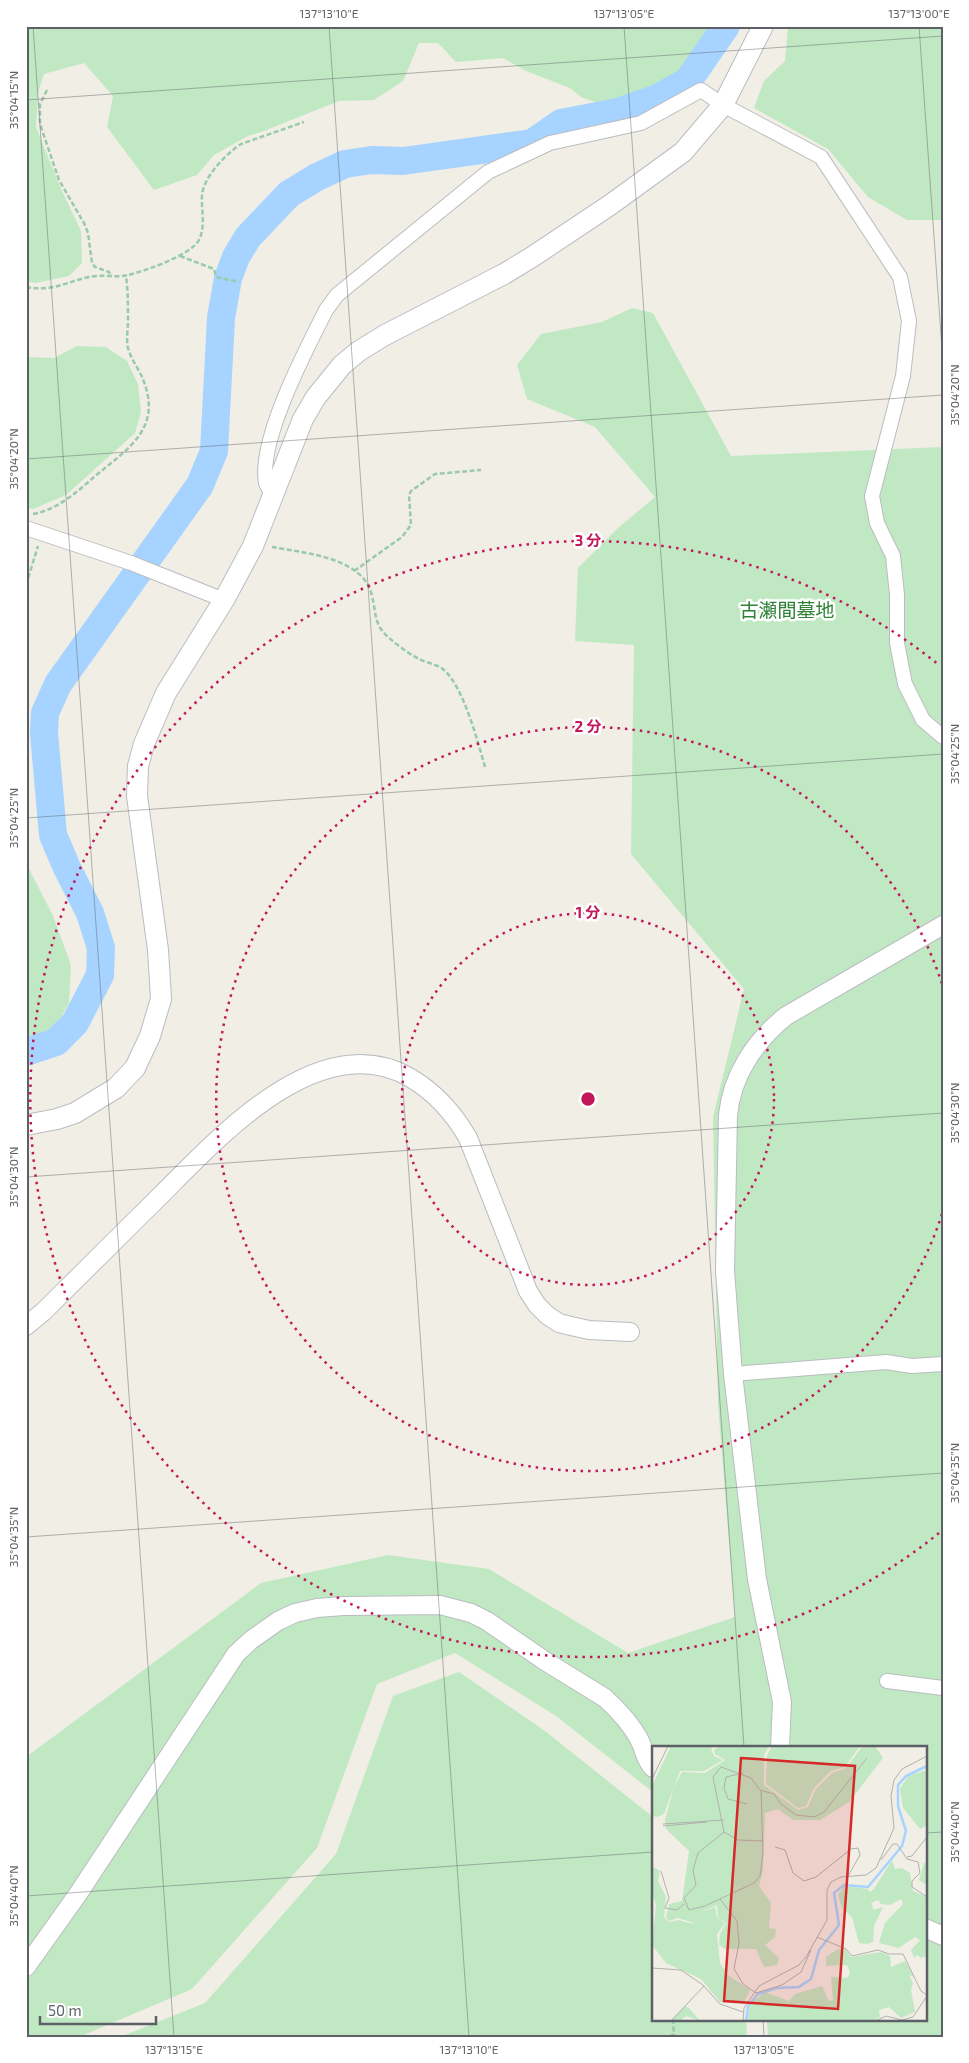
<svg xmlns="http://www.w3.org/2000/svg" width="969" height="2063" font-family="'Exo 2','Noto Sans JP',sans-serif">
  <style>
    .green { fill: #c0e9c3 }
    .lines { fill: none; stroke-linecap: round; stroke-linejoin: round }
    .river { stroke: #a6d3ff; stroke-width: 28 }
    .minor-casing { stroke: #babcc1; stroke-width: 16 }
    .tertiary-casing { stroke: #babcc1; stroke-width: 20 }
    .secondary-casing { stroke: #babdc4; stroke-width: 22 }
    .path { stroke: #99caaa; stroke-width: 2.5; stroke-dasharray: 5 2.5; stroke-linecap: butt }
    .minor { stroke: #fff; stroke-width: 14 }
    .tertiary { stroke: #fff; stroke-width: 18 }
    .secondary { stroke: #fff; stroke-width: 20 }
    .ticks { fill: none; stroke: #5d6066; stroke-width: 1; stroke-opacity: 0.45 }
    .ring { fill: none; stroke: #c2185b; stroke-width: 2.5; stroke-dasharray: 2.5 5 }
    .labels { text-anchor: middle; stroke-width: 5; stroke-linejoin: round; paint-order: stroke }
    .park-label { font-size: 19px; fill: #308238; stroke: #fff }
    .inset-river { fill: none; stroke: #a6d3ff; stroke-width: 2.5 }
    .inset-road { fill: none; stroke: #b1b1ae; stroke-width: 1 }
    .view { fill: #d62828; fill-opacity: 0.15; stroke: #d62828; stroke-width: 2.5 }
    .inset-edge { fill: none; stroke: #5d6066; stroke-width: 2.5 }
    .centre { fill: #c2185b; stroke: #fff; stroke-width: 2.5 }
    .ring-label { font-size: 15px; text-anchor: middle; font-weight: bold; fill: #c2185b; stroke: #fff; stroke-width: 5; stroke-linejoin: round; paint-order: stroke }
    .neatline { fill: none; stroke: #5d6066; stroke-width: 2 }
    .ticks-label { font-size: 12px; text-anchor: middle; fill: #5d6066 }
  </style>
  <rect width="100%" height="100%" fill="#f0eee5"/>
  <g class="green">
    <polygon points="26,26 721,26 702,56 685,68 682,77 650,96 609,107 581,97 570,88 526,71 503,58 456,62 438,43 419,43 403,81 374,100 339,101 264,131 248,136 214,155 197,175 154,190 107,127 113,96 84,63 44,74 38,93 36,127 61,189 81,231 82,263 69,276 35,283 26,281"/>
    <polygon points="788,26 943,26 943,220 907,220 868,197 828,149 754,108 764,81 785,61"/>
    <polygon points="632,308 653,313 731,456 943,447 943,2037 768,2037 767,2019 925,2019 925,1747 653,1747 653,1792 556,1716 455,1653 377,1684 317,1848 192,1989 79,2037 26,2037 26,1757 261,1583 388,1555 489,1569 628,1653 735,1617 718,1404 713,1117 744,989 631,854 634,645 575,641 578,568 618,528 655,497 595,427 527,399 517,365 541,334 602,322"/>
    <polygon points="77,346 106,347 127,361 138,384 141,412 135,433 66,495 33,509 26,508 26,357 54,358"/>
    <polygon points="26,863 53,916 71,965 69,1003 55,1028 30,1036 26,1041"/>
    <polygon points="459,1672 545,1731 653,1817 653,2019 746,2019 747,2037 120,2037 205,2003 336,1854 393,1696"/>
  </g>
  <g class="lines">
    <polyline class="river" points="26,1052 56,1042 75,1023 100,975 101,948 90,913 67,868 53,835 44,733 45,713 58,684 200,485 214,451 221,318 228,278 236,257 248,237 289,194 317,177 345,164 372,160 403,161 532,143 561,123 618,112 658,98 688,81 726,26"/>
    <defs>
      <g id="minor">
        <path d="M274,495c-3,-4 -7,-8 -8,-12 -8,-43 40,-133 60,-173l11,-15 151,-123 62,-29 91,-20 60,-33 22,15 98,52 79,120 9,44 -6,55 -31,120 5,27 16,33 4,39v48l8,41 18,36 20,17"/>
        <polyline points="26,528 131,563 224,600"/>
        <polyline points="733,1374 886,1362 912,1366 943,1364"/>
        <polyline points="887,1681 943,1688"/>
      </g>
      <g id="tertiary">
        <path d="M26,1326l17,-14c39,-39 79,-78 118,-117 57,-57 158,-169 248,-118 26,15 44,35 59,61l60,153 9,14 10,10 12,8 12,3 18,4 41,2"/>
        <path d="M780,1747l2,-45 -25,-123 -24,-205 -8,-103 3,-156c4,-40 27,-74 58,-99l157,-91"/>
        <polyline points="925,1928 943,1936"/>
        <path d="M26,1967l52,-73 158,-240 15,-14 27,-19 17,-8 22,-5 26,-2 97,-1 31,8 16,8 58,40 60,37c13,12 26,26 34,41 6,11 5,19 14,29"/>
      </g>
      <polyline id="secondary" points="26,1125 57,1119 75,1113 116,1088 135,1068 150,1036 161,999 160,982 158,950 137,796 138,766 144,744 166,693 224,600 253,546 303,419 316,397 342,365 359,351 385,335 504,274 532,257 610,205 683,152 723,105 763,26"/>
    </defs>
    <use href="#minor" class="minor-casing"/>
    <use href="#tertiary" class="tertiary-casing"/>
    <use href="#secondary" class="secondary-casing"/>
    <g class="path">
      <polyline points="47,90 40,104 40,124 59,180 84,223 88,233 92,263 95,267 109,272 110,274"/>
      <polyline points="180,256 214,269 216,277 239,282"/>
      <path d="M26,287c26,5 40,-5 63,-10 13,-3 27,1 39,-2 17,-4 63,-20 71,-35 7,-14 2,-30 3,-45 2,-19 24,-41 39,-51l63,-22"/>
      <path d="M33,514c24,-4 44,-22 61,-37 32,-27 68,-47 50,-95 -4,-12 -13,-22 -16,-34 -2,-9 0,-19 0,-27 0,-16 0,-30 -2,-46"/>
      <path d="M272,547c32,6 92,10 100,49 4,16 2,29 16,41 9,8 20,16 31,22 8,4 18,5 25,11 19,16 34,72 41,97"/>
      <polyline points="354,571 402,537 411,525 409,495 411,491 435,474 481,470"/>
      <polyline points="26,585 38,546"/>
      <polyline points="673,2019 674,2037"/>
      <polyline points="669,2037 674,2034"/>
    </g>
    <use href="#minor" class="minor"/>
    <use href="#tertiary" class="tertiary"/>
    <use href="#secondary" class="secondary"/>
  </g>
  <path class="ticks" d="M33,26l141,2011M329,26l140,2011M624,26l120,1721M919,26l24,337M26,100l917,-64M26,459l917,-64M26,818l917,-64M26,1177l917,-64M26,1537l917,-64M925,1833l18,-1M26,1896l627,-44M763,2019l1,18"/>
  <g class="ring">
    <circle cx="588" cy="1099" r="186"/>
    <path d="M942 1214A372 372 0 1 1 942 984"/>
    <path d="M939 1533A558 558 0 1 1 939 665"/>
  </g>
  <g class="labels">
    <g class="park-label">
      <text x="787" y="617">古瀬間墓地</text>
    </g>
  </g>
  <g transform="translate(652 1746)">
    <rect width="275" height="275" fill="#f0eee5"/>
    <path d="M19,0h43l-3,3 3,7 9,4 -19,11h-24l-16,43 -6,3 -6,-1v-30zM68,0h49l-5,9v30l34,25 10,-3 8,-18 16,-16 14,-5 15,-20 14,-2 8,12 -34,44 -29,18h-27l-15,-11 -13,4 -2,58 -4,15 12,17 -2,25 7,1 -1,8 -10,8 14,13 -2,7 -13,2 -8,-18h-31l-6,-4 1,-11 6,-11 -8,-5 -1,-13 -20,9 -3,9 -16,-5 -9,3 -3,-4 3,-13 13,-3 7,-50 -23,-22 -1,-9 9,-33 8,-15 23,1 20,-13 -10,-6 -1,-4zM120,0h88l-15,21 -14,4 -17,17 -8,18 -8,2 -32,-24 1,-29zM275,24v55l-7,4 -17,-21 -3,-19 8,-13zM240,114l3,9 7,-1 8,5 3,18 14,6v59l-6,2 -4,-3 -3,3 -3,-8 9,-10 -5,-3 -16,11 -20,-5 6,-20 18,-19 -2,-5 -11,6 -9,-1 -3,-4 -7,3 3,7 9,-3 -9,19 -1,16 -6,2 -8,-1 -7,-26 -10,-9 -4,-13 6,-9 24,3 2,3 4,-3zM272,117h3v22l-8,-5zM0,120l8,5 -2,10 8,16 -2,20 5,5 9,-2 16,4 3,-10 18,-7 2,11 8,5 -8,11 3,29 8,12 22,15 -7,14 -23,-2 -19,-23 -35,-16 -14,-18 4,-40 -4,-12zM186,203l8,1 5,7 30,-5 9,4 1,11 14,-6 9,16 -5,-2 4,8 -2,7 4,22 -14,6 -12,-11 -10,3 1,7 -8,4h-125l3,-17 15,-12 24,9 6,-7 27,-8 7,15 4,-1 -2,-23 16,1 3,-5 -3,-8 -21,1v-9zM33,260l4,2 11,13 -14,-5 -7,5h-9z" fill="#c0e9c3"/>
    <path class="inset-river" d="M94,275l2,-15 10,-12 19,-6 22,-1 12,-8 8,-29 20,-25 -5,-32 10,-8 24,2 34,-41 4,-15 -8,-25v-21l8,-9 21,-10"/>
    <path class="inset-road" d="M91,27l-17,4 -2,11 4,11 19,5M0,33l16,-33M11,78l61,-4M11,80l44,-4M72,86l-26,21 -5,17 3,15 -12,13 5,12 16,-4 49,-23 6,-7 3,-23 -2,-63M72,86l-11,-55 8,-10 30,11 9,12 14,4 7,10 15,11 18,2 10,-5 43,-54M72,86l14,8 25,1M123,101l10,3 8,23 11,8 12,-4 35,-28 7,-1 2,7 -12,21M255,111l5,-1 15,-19M229,114l12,-16h4l10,15 11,3 2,11 -8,8v6l15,10M9,125l8,27 -4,10 12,2 7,-6M68,153l17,22 2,22 -5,26 9,15 13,9 26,-8 19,-13 10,-22M165,191l29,12 6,7 26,-6 11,4h14l18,37 6,4M0,222l29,2 22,15 17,19 23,8M19,275l33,-35M91,275l1,-13 15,-22 40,-21 7,-8 21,-37v-30l4,-8 10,-5 25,-2 10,-7 18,-40 -3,-32 3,-16 8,-11 25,-13M223,275l11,-5 16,4 11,-3 14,-21"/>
    <path class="view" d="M89,12l114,8 -17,243 -114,-8z"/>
    <rect width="275" height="275" class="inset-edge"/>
  </g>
  <circle cx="588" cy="1099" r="8" class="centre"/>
  <g class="ring-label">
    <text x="588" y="546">3 分</text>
    <text x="588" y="732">2 分</text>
    <text x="588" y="918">1 分</text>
  </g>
  <rect width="969" height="2063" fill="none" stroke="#ffffff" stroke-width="55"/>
  <path d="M40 2016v8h116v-8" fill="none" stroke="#5d6066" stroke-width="2.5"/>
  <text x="48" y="2016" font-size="15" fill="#5d6066" stroke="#ffffff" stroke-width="4" paint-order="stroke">50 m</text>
  <rect x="28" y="28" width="914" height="2008" class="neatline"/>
  <g class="ticks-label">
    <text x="329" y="18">137°13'10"E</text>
    <text x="624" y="18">137°13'05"E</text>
    <text x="919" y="18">137°13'00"E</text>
    <text transform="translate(14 100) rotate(-90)" y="4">35°04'15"N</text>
    <text transform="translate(955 395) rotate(-90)" y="4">35°04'20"N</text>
    <text transform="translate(14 459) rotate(-90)" y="4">35°04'20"N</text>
    <text transform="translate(955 754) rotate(-90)" y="4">35°04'25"N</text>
    <text transform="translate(14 818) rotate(-90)" y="4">35°04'25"N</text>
    <text transform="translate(955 1113) rotate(-90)" y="4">35°04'30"N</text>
    <text transform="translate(14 1177) rotate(-90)" y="4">35°04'30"N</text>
    <text transform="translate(955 1473) rotate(-90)" y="4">35°04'35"N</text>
    <text transform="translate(14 1537) rotate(-90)" y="4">35°04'35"N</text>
    <text transform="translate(955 1832) rotate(-90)" y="4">35°04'40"N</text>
    <text transform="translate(14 1896) rotate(-90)" y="4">35°04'40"N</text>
    <text x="174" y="2054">137°13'15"E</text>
    <text x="469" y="2054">137°13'10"E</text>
    <text x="764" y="2054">137°13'05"E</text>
  </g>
</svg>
